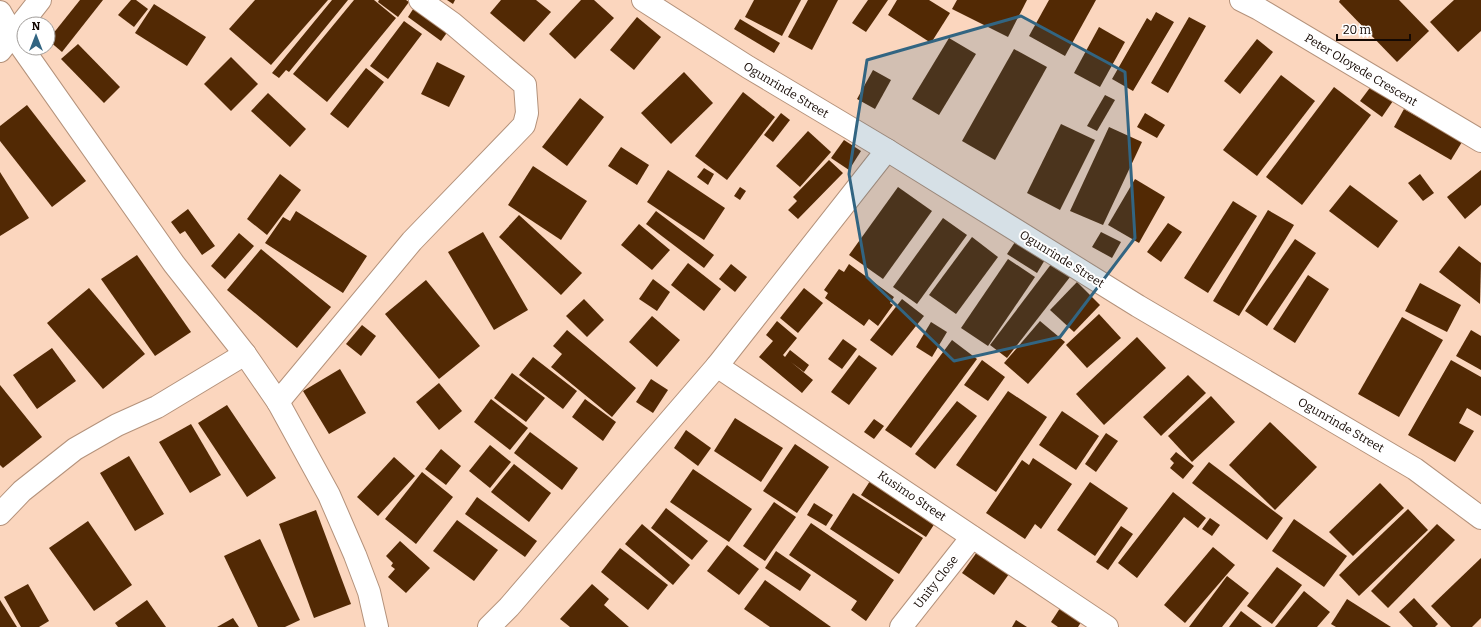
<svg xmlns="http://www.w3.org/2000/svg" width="1481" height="627" font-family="Bitter,serif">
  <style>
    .building { fill: #522904 }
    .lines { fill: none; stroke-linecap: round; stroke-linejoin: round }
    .minor-casing { stroke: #b4927b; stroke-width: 24 }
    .minor { stroke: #fff; stroke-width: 22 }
    .marked { fill: #326582; fill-opacity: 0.2; stroke: #326582; stroke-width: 3; stroke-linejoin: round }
    .labels { text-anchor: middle; stroke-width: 4; stroke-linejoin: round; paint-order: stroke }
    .street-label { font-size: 12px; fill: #150903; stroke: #fff }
  </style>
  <rect width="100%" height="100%" fill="#fbd6be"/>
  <g class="building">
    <polygon points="80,0 103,0 62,52 48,40"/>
    <polygon points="131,0 136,0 148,9 134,27 118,15"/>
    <polygon points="255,0 328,0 271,65 229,29"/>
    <polygon points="332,0 348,0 289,72 286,70 279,78 272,73"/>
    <polygon points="354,0 374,0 396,18 327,102 293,74"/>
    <polygon points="379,0 406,0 409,2 398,17 378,2"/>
    <polygon points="447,0 455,0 453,4"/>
    <polygon points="501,0 536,0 551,12 524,42 490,13"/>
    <polygon points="581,0 594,0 614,18 575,59 549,34"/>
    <polygon points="754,0 801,0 782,36 745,17"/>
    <polygon points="808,0 838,0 812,50 788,37"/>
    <polygon points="868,0 888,0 866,32 852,23"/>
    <polygon points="897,0 929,0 950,13 931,43 888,15"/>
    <polygon points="957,0 1027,0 1008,37 952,9"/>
    <polygon points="1049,0 1096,0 1065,56 1029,36"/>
    <polygon points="1340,0 1399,0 1429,31 1397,62 1339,2"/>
    <polygon points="1454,0 1481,0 1481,31 1458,52 1430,22"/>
    <polygon points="417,3 451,27 441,41 408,17"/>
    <polygon points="154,4 206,37 187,66 135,33"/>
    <polygon points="1156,12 1174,22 1133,91 1112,79 1147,18 1151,21"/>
    <polygon points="637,17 661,37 634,70 610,50"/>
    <polygon points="1189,17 1206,26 1168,93 1151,83"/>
    <polygon points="740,19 780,43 774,53 734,29"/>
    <polygon points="404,21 422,34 388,79 370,66"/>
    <polygon points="1099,27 1125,42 1100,87 1074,73"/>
    <polygon points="949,38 976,54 939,115 912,99"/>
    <polygon points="1257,39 1273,52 1240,94 1224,81"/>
    <polygon points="78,44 120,87 104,103 61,59"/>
    <polygon points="1014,49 1047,67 995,160 962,141"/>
    <polygon points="231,57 258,84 231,111 204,84"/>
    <polygon points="437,62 465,76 449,107 421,94"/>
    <polygon points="366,68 384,82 348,128 330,114"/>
    <polygon points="873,70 891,80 875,109 857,99"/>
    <polygon points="684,72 713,103 671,144 641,113"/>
    <polygon points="1281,75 1315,101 1257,176 1223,150"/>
    <polygon points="1372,85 1393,101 1382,117 1360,101"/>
    <polygon points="1334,87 1371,115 1302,205 1266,177"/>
    <polygon points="743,92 775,117 727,180 695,156"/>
    <polygon points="268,93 306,129 290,147 251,111"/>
    <polygon points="1105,95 1115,100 1097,131 1087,126"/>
    <polygon points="580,98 604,117 567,166 542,147"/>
    <polygon points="27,105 86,181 52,207 0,141 0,126"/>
    <polygon points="1404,109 1462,142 1451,160 1394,127"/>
    <polygon points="781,113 790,120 773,142 764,135"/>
    <polygon points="1145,113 1165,125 1157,138 1137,127"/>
    <polygon points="1061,124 1095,140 1060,210 1027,193"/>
    <polygon points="1109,127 1142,142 1103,225 1070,211"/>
    <polygon points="808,131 831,152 800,187 776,166"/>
    <polygon points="844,140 861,151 849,170 831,158"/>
    <polygon points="621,147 649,165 637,185 608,166"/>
    <polygon points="829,160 843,173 798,219 788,210 797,201 793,197"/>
    <polygon points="533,166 587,201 561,240 508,205"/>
    <polygon points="704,168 714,174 708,185 697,177"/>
    <polygon points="668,170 725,208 704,240 647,202"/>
    <polygon points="1481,170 1481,205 1465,219 1447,197"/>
    <polygon points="0,172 29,218 0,236"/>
    <polygon points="280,174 301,190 267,235 247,219"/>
    <polygon points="1420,174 1434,193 1423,201 1408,183"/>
    <polygon points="1135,179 1165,197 1139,243 1108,225"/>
    <polygon points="1350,185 1398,221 1378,248 1329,211"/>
    <polygon points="740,187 746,191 740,200 734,196"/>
    <polygon points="898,187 932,211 883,279 849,255"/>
    <polygon points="1233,201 1257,216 1208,293 1184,278"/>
    <polygon points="188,209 215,246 202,255 185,231 180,234 171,222"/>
    <polygon points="1268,210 1294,225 1239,316 1213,301"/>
    <polygon points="296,211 367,256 343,293 265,243 283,217 290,221"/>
    <polygon points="656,211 714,255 704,268 646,224"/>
    <polygon points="519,215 582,273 561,295 499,237"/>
    <polygon points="943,218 967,235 917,304 893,287"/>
    <polygon points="1168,223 1182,232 1161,262 1147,252"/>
    <polygon points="639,224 670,250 652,270 621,245"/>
    <polygon points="483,232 528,310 494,330 448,252"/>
    <polygon points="1101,232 1121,242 1112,258 1092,247"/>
    <polygon points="239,233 254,246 225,279 211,266"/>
    <polygon points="972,237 998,257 956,314 929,295"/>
    <polygon points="1017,239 1046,258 1037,273 1007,254"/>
    <polygon points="1295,239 1316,253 1267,326 1245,311"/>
    <polygon points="1459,246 1481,263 1480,304 1439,272"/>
    <polygon points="261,249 331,307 297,348 227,290"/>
    <polygon points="137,255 191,332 155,356 101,279"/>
    <polygon points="1008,259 1035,277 988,346 961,328"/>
    <polygon points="688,263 721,289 704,311 671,285"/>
    <polygon points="1052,263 1070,277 1007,358 990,345"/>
    <polygon points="731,264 747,277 735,292 719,279"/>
    <polygon points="849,264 894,297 890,303 893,305 878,326 869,319 864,326 825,298 828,293 824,290 839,269 844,272"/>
    <polygon points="1308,275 1329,289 1295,343 1273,329"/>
    <polygon points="653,279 670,292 657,311 639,299"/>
    <polygon points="426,280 480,346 439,379 385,314"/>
    <polygon points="1077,282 1100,305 1074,332 1050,310"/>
    <polygon points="1420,283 1461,305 1447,332 1405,311"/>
    <polygon points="89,288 145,354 103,389 47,323"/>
    <polygon points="804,288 823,303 798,333 780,318"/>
    <polygon points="584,299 604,320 587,337 566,316"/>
    <polygon points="902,299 924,316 892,356 870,340"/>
    <polygon points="1099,314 1121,338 1087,368 1066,345"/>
    <polygon points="652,316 680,340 657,367 629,342"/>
    <polygon points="1402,317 1443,340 1399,417 1358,394"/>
    <polygon points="777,321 797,338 783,355 785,357 790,350 809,365 804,372 791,362 813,380 802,393 759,357 773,341 766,335"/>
    <polygon points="1040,321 1065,342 1028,384 1004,363"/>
    <polygon points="931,322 947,332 932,357 916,347"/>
    <polygon points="362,325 376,336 361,356 346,344"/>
    <polygon points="567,330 636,388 612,417 551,367 562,354 553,346"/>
    <polygon points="1471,330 1481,336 1481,370 1456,356"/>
    <polygon points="1137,337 1166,368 1104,425 1076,394"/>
    <polygon points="843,339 857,349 842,369 828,359"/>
    <polygon points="952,340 977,359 911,448 885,430"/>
    <polygon points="52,348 76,381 37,409 13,375"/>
    <polygon points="859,355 877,368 849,405 831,392"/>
    <polygon points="533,357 577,391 563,409 519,375"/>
    <polygon points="982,360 1005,377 988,401 964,385"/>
    <polygon points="1451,360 1481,377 1481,416 1467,408 1459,423 1474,431 1455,462 1408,435"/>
    <polygon points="340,369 366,413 329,434 303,391"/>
    <polygon points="512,373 545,398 526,422 494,398"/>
    <polygon points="1188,375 1206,393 1161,436 1143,417"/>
    <polygon points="651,379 668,390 653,413 636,402"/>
    <polygon points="439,383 462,411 439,430 416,402"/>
    <polygon points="0,385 42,437 3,468 0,465"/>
    <polygon points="1008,391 1047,417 996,492 956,465"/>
    <polygon points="1211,396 1235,422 1192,462 1168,436"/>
    <polygon points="491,399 528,428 510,450 474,422"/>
    <polygon points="585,399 616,422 603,441 572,417"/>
    <polygon points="957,401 977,416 935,469 915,454"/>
    <polygon points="227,405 276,478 247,497 198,423"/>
    <polygon points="1062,411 1099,436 1076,470 1039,445"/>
    <polygon points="735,418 783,448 761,482 714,451"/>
    <polygon points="874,419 884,426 874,439 864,432"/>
    <polygon points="1270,422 1317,467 1275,510 1229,465"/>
    <polygon points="191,424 221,475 190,493 159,442"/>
    <polygon points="686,430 711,448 698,466 674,448"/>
    <polygon points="530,432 578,468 562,490 514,453"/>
    <polygon points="1106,433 1118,441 1096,472 1085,464"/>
    <polygon points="795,444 829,467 797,513 763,491"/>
    <polygon points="490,445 511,462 490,488 469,471"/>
    <polygon points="441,449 461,466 446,485 425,469"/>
    <polygon points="1176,452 1194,466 1183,479 1170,468 1174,463 1170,459"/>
    <polygon points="129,456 164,514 135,531 100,473"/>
    <polygon points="394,457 415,476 378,516 357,497"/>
    <polygon points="1033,458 1072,484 1041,529 1035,524 1025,539 986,513 1022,460 1029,465"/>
    <polygon points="1209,462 1283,518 1267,540 1192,483"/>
    <polygon points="514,464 551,493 529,522 491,492"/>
    <polygon points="693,469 752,509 729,542 670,502"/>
    <polygon points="422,472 453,497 416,544 385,519"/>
    <polygon points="870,481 935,523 926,537 861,495"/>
    <polygon points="1090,482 1128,508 1095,556 1057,530"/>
    <polygon points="1380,483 1404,508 1353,556 1329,532"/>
    <polygon points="1173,492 1206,518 1198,528 1184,517 1137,578 1118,563"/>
    <polygon points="853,493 923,538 899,574 830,529"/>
    <polygon points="477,497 537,541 525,557 465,514"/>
    <polygon points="774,502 796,517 765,561 743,546"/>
    <polygon points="814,503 833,515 826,526 807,515"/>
    <polygon points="666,508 708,541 692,560 651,528"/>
    <polygon points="1408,509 1428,530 1359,596 1339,575"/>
    <polygon points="316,510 351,604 314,618 279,524"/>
    <polygon points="1210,518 1220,525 1212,536 1202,529"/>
    <polygon points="1294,519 1347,556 1324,587 1272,551"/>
    <polygon points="457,520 498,550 474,581 433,551"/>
    <polygon points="88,521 132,585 94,611 49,548"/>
    <polygon points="811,523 894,580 866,621 851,610 857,601 789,555"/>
    <polygon points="642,524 690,565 673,585 625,544"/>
    <polygon points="1437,524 1455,540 1388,608 1371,591"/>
    <polygon points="1121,526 1133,534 1108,570 1096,562"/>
    <polygon points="260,539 300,620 285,627 258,627 224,556"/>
    <polygon points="400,541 430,568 406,593 388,577 395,569 391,566 393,563 386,556"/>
    <polygon points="727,545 759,569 739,595 707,571"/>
    <polygon points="1213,547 1235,565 1185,623 1164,605"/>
    <polygon points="620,548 668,585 648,610 601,572"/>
    <polygon points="776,551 811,575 800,591 765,568"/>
    <polygon points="977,552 1009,574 994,595 962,573"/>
    <polygon points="1481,558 1481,618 1472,627 1451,627 1431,606"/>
    <polygon points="1277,567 1302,585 1272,624 1247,606"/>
    <polygon points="1227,576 1249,593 1222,627 1189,627"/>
    <polygon points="765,580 831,627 770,627 744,609"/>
    <polygon points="28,584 49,621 39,627 21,627 4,597"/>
    <polygon points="592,584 609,599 604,605 629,627 570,627 560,619"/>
    <polygon points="1304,591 1330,612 1317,627 1275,627"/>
    <polygon points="1414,598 1438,624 1435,627 1413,627 1399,612"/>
    <polygon points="1347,599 1391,627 1336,627 1331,624"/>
    <polygon points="0,600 17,627 0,627"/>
    <polygon points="147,600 166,627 118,627 115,623"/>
    <polygon points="1064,602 1085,616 1078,627 1058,627 1051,622"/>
    <polygon points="1241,611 1262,627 1229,627"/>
    <polygon points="233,618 239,627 217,627"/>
    <polygon points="1016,620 1027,627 1012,627"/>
  </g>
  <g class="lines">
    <defs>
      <g id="minor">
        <polyline points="643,0 748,67 887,150 1138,306 1415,469 1481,518"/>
        <polyline points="1241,0 1259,9 1481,141"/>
        <polyline points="0,12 13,35 174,264 245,354 278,402 329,495 355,555 369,592 377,627"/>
        <polyline points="0,51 40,0"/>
        <polyline points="717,366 1107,627"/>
        <polyline points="278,402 412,241 524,125 527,113 525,85 452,23 420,0"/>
        <polyline points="0,514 22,491 75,449 117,425 157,407 245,354"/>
        <polyline points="489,627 509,607 717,366 887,150"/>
        <polyline points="901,627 972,537"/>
      </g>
    </defs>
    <use href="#minor" class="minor-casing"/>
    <use href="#minor" class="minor"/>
  </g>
  <path class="marked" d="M1021,16l104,56 10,166 -75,99 -106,24 -87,-84 -18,-103 18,-114z"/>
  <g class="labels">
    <g class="street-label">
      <text transform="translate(1361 70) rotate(31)" y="4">Peter Oloyede Crescent</text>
      <text transform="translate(786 90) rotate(31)" y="4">Ogunrinde Street</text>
      <text transform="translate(1062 259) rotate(32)" y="4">Ogunrinde Street</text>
      <text transform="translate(1341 425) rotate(30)" y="4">Ogunrinde Street</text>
      <text transform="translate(912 496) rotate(34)" y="4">Kusimo Street</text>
      <text transform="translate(936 582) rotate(-52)" y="4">Unity Close</text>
    </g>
  </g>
  <g transform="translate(36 36)"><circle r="19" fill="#ffffff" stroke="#a19d9a"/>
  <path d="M0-3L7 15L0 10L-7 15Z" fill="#326582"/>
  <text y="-6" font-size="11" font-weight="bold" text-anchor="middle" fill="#150903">N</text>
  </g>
  <path d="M1337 34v6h73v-6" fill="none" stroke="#150903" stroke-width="2"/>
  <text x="1343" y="34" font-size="12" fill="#150903" stroke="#ffffff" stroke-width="3" paint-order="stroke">20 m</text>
</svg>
